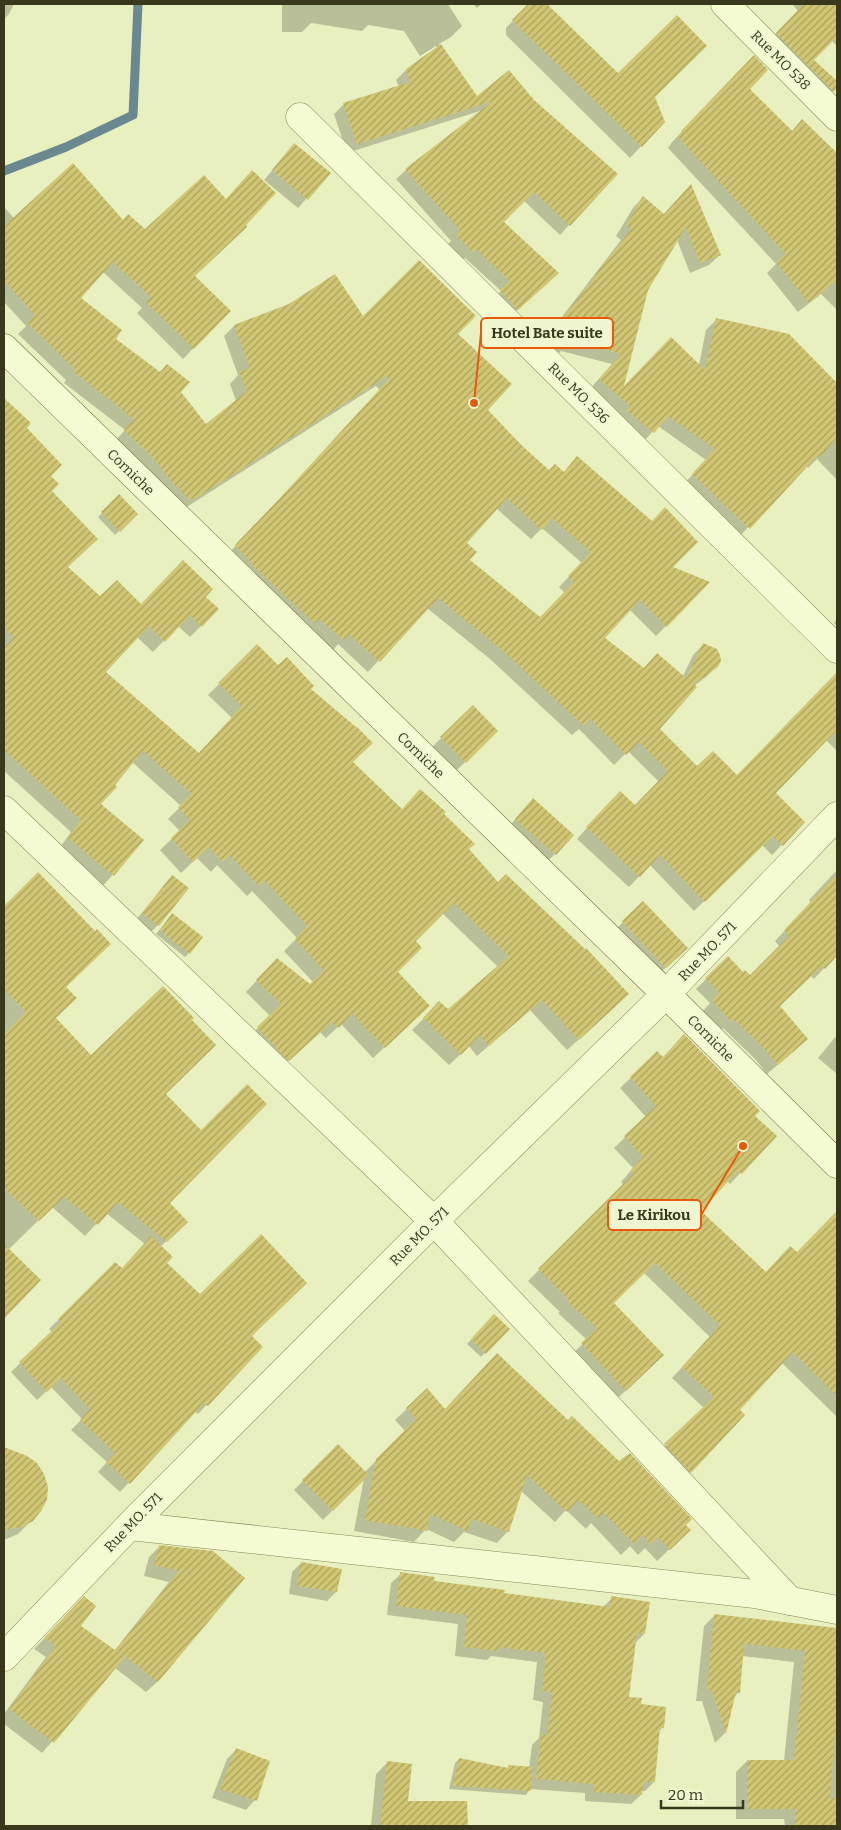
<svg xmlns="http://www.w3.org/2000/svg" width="841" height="1830" font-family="Bitter,serif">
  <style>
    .shadow { fill: #0003; fill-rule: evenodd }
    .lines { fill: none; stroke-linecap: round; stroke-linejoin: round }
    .stream { stroke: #6a8890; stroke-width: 9 }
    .building { fill: url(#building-hatch); fill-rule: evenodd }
    .street-casing { stroke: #8a8a57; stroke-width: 29 }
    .secondary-casing { stroke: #6c6a3a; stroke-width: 29 }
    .street { stroke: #f4fbd3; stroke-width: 28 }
    .secondary { stroke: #f4fbd3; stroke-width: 28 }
    .labels { text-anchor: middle; stroke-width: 4; stroke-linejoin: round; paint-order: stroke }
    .street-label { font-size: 14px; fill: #39381c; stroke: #f0f7d0 }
    .leader { fill: none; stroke: #e8590c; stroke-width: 2 }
    .callout-dot { fill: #e8590c; stroke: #f0f7d0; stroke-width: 2 }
    .callout { fill: #f0f7d0; stroke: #e8590c; stroke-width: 2 }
    .callout-label { font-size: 15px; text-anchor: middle; font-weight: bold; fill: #39381c }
  </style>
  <defs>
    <pattern id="building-hatch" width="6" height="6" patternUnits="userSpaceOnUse" patternTransform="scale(1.25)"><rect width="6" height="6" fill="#d1c673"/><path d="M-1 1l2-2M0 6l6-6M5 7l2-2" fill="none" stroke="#aba25e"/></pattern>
  </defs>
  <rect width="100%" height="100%" fill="#e8f0c0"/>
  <g class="shadow">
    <polygon points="4,4 14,4 9,14 4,19"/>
    <polygon points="282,4 448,4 462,26 451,37 439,44 477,98 509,72 569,225 560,235 524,201 502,222 548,283 507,319 491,301 501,291 465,258 462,261 447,245 451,241 396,179 406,170 483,110 347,153 334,114 344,104 399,87 396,80 406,70 437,48 436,46 420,56 404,31 368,25 362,31 311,23 302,32 282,32"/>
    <polygon points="473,4 482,4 477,8"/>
    <polygon points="529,4 545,4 618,75 653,97 664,122 630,158 506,35 506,28"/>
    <polygon points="792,4 837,4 837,46 832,41 812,61 837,83 837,87 822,102 765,45 798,11"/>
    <polygon points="754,57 749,89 792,131 802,121 837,156 837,310 821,294 798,312 767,273 776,264 668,148 672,142"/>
    <polygon points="294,145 325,178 298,208 264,180"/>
    <polygon points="681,196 720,255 709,265 690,273 677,240 647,290 622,390 699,365 706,330 716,320 788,335 837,385 837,480 817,459 808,468 806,466 738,538 683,485 706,460 658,426 642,443 589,390 612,364 561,351 553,359 538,348 621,240 616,236 633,208 643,197 663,215"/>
    <path d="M4,207l10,11 109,3 71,55 36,35 -47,48 -46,-46 5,-5 -39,-36 -24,26 35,41 65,53 27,33 30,-24 -6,-17 8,-9 -14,-39 10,-10 56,-21 166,29 30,76 63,62 122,95 -5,59 -10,10 -26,-26 -26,28 39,31 14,-15 26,22 10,-21 10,-10 14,21 -11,11 -12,9 -36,43 39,39 40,8 100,-101v76l-11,-11 -52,53 30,29 -32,33 -10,-10 -68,66 -44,-46 -21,22 -52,-48 32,-36 26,4 24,-25 -31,-31 -14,14 -35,-36 -7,6 -82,-76 -63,-51 -59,64 -30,-28 -5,6 -107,-94 44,-46 110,-119 -4,-5 -194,124 -67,-69 10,-11 -61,-47 2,-3 -48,-46 8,-8 -22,-24zM496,508l35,31 11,-11 40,35 -23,24 6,6 -25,26 -71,-59 -4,-16z"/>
    <polygon points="4,399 29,423 25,428 49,476 50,491 67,567 100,598 141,605 204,597 201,626 190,637 178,626 153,652 137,637 105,672 198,754 232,718 208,695 257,646 278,667 309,689 352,762 401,810 442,815 468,849 497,884 616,1006 567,1050 530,1010 477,1056 469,1046 449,1065 412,1030 439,1003 448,1011 498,967 442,913 414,941 396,972 417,1017 373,1058 341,1024 326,1038 320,1032 277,1071 247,1039 270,1016 246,992 266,971 310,986 313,982 284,951 297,938 252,891 247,896 217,865 211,872 197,858 181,873 160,850 180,831 168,819 181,806 132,762 99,804 142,841 102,887 58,850 71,832 4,771"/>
    <polygon points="119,496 136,514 115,535 98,517"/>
    <polygon points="837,619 837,626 834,623"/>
    <polygon points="473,707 496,731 456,771 432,747"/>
    <polygon points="524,809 555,854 546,863 507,829"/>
    <polygon points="837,870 837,954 814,979 811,976 779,1006 807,1039 767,1074 755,1059 723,1028 720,1031 703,1011 710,1003 696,989 728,957 743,973 750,977 780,947 775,941 811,903 809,900"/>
    <polygon points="38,874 65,987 54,1019 91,1056 164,1094 168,1203 175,1233 160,1247 166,1263 200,1296 261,1347 198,1414 195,1412 120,1492 98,1472 107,1462 71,1430 82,1419 51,1387 37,1400 11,1372 52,1332 49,1329 115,1264 121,1270 145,1244 106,1213 85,1236 52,1207 6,1252 4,1249 4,908"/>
    <polygon points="172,877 158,925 149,934 134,922"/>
    <polygon points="643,903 686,948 657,976 614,931"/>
    <polygon points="168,919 189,953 185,957 156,934"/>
    <polygon points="837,1035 837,1074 818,1058"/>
    <polygon points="657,1053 662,1058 753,1116 775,1136 730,1184 727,1181 699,1211 765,1274 797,1254 837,1213 837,1417 782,1363 738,1410 690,1472 680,1482 655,1456 704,1408 672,1378 710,1337 644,1273 612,1303 662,1355 615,1401 571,1355 587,1340 558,1313 560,1312 528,1281 624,1185 621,1182 633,1168 614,1148 646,1117 620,1088"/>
    <polygon points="14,1256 39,1280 4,1317 4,1265"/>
    <polygon points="494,1315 508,1329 481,1357 467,1344"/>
    <polygon points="427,1390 445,1410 568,1421 685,1525 678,1541 657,1561 645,1548 638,1555 630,1546 621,1555 591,1523 586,1529 566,1510 555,1522 521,1491 508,1531 497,1543 464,1532 454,1542 426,1529 414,1542 354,1531 364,1478 323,1520 294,1490 338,1445 365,1472 405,1431 395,1420"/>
    <polygon points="4,1453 15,1453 32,1520 18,1534 4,1540"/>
    <polygon points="160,1546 243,1578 157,1682 146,1692 115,1668 42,1753 4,1724 4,1714 46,1657 34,1649 73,1609 79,1626 114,1651 169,1582 144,1576 149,1557"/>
    <polygon points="301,1563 336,1592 327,1601 289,1594 292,1572"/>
    <polygon points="401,1574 433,1582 503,1594 603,1607 612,1598 644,1634 635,1643 628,1698 640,1706 662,1728 658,1732 654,1782 645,1791 641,1791 641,1795 631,1804 585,1801 585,1793 530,1789 526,1795 449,1789 455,1763 459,1759 506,1769 509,1766 529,1768 532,1745 539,1738 543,1702 533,1700 537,1662 491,1656 487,1660 455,1656 458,1624 387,1615 391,1583"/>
    <polygon points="715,1615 837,1629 837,1826 785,1826 784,1819 736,1819 736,1772 747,1761 784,1761 794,1662 742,1656 739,1692 734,1697 725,1733 715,1743 702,1701 696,1701 704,1626"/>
    <polygon points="236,1750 255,1800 246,1810 212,1798 227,1759"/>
    <polygon points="387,1763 406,1802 466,1802 466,1826 371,1826 376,1774"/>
  </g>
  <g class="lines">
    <polyline class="stream" points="4,171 66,147 133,115 138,4"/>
  </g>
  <g class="building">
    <polygon points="528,4 547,4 618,73 677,15 707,46 655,97 665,122 642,147 512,20"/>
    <polygon points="804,4 837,4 837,37 814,60 837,81 837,88 834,92 776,33"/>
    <polygon points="441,44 477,96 509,70 534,100 618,174 570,226 534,192 504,222 559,273 518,310 500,290 510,281 476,249 473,252 456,235 460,230 405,169 493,101 357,144 343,103 410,82 406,69"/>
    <polygon points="754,55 768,70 750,89 792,131 802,119 837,153 837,280 809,303 776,262 786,254 678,137 682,130"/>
    <polygon points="294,143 331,173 308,200 272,170"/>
    <path d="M73,163l50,57 5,-6 17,15 59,-54 22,24 26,-29 24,23 -30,32 1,2 -52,49 36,35 -37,38 -48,-47 5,-5 -38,-35 -32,36 41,32 -6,9 44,33 7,-8 23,18 -9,10 25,32 41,-33 -8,-19 11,-4 -16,-43 55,-21 46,-30 28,42 56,-56 57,56 -18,18 54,50 -24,26 33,35 28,25 6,-6 9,8 13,-16 75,65 13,-14 33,35 -25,25 37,15 -43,45 -27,-27 -35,38 39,30 13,-15 29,25 17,-35 14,6 3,6 1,6 -3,6 -24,17 3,3 -37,42 37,37 16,-15 24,24 100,-103v58l-61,63 29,29 -22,24 -10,-10 -68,66 -45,-47 -20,22 -54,-50 34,-36 15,14 33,-34 -29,-29 -13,13 -36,-36 -6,7 -83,-77 -63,-51 -58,64 -31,-28 -5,6 -25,-21 -4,4 -63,-58 1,-1 -18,-19 45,-47 109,-119 -2,-3 -194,124 -2,-2 -2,2 -11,-14 -2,1 -23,-29 -29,-28 10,-11 -60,-47 1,-3 -47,-46 7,-8 -31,-35v-54zM507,498l35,32 10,-12 39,34 -23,24 6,6 -34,35 -70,-57 7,-8 -10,-9z"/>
    <polygon points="691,184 721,255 700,263 686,227 648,290 624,386 671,337 705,370 716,318 789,334 837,383 837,438 819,458 817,456 750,529 692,474 715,449 668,416 654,433 626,410 630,406 599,379 621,354 571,341 564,350 548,337 588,285 589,286 596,274 631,229 626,225 643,196 664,214"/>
    <polygon points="4,398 31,423 27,428 62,465 51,476 59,484 52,491 98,539 68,567 100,596 117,580 141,604 183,560 213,589 206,597 219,609 202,627 190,615 165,642 149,626 106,672 199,753 242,706 218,683 257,644 278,665 287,657 314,686 311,689 356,727 357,727 373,743 353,762 402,809 420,789 446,812 444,814 475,844 469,849 498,882 506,874 585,949 586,948 629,994 579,1040 542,1000 489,1046 480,1035 461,1055 423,1018 439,1001 448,1009 509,956 454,903 416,941 422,948 398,972 430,1006 385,1048 352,1013 339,1028 332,1022 289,1061 279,1051 257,1027 281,1004 256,980 277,958 310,984 324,970 295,939 307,926 264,880 259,886 229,855 223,862 209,847 193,862 171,838 190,820 178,807 192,794 143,751 115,785 117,787 101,804 144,840 114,876 68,838 81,820 4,750 4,648 14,637 4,628"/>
    <polygon points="119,494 138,514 120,532 101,512"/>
    <polygon points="473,705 498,731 466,763 440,737"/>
    <polygon points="533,798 574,835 556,855 515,819"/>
    <polygon points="38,872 95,931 97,929 111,944 66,987 77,998 56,1018 91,1055 163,986 194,1018 192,1020 216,1045 166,1094 201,1130 247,1084 267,1104 170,1203 188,1222 167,1242 118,1202 98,1225 64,1197 39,1221 4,1188 4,1034 26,1012 4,989 4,906"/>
    <polygon points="837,874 837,956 825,969 822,966 780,1006 808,1039 778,1065 765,1049 734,1019 731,1022 712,1000 720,993 705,978 728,956 743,972 745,970 750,975 789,936 784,930"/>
    <polygon points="172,875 189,888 159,926 142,913"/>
    <polygon points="643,901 688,948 666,968 622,921"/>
    <polygon points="172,913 203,937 190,954 160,930"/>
    <polygon points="684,1034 760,1111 755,1116 777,1136 742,1174 738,1171 701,1211 766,1272 790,1246 797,1252 837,1211 837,1396 793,1352 740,1410 745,1415 691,1473 664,1444 714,1397 682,1367 720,1325 655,1263 614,1303 664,1355 626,1391 581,1343 597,1328 568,1302 569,1300 538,1269 634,1173 631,1170 643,1157 624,1136 656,1106 630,1077 657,1051 663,1057"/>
    <polygon points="261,1234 307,1283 252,1336 263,1347 208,1406 204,1403 130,1484 106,1462 115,1453 80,1420 90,1409 61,1378 47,1392 19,1362 61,1322 58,1319 115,1262 122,1268 151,1236 173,1257 167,1263 200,1294"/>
    <polygon points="4,1244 41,1280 4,1319"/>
    <polygon points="494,1314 510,1329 486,1354 471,1339"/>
    <polygon points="497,1353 568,1420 572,1416 619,1461 630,1453 692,1519 686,1525 691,1530 670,1550 658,1537 651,1544 643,1535 634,1544 604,1513 598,1518 578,1500 567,1512 527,1475 509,1532 472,1519 467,1531 430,1514 427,1531 365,1520 376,1459 416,1419 406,1408 427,1388 445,1409"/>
    <polygon points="338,1444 369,1475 333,1511 302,1480"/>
    <polygon points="4,1447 27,1456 37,1463 44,1474 48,1487 47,1500 41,1511 33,1521 22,1527 4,1530"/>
    <polygon points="159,1545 213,1551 245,1578 158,1682 116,1649 179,1571 154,1565"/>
    <polygon points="301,1562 342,1569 337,1592 297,1586"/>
    <polygon points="400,1572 435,1577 434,1581 505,1590 504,1593 610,1607 611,1596 650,1602 645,1634 637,1633 629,1697 642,1698 641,1704 666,1707 664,1728 660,1728 655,1782 644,1782 642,1795 594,1792 594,1784 536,1779 541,1734 547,1735 552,1692 542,1691 546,1653 499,1647 498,1651 464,1647 467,1615 396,1606"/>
    <polygon points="84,1596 96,1606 81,1626 125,1657 54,1743 9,1709 56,1646 44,1638"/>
    <polygon points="714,1614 837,1628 837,1732 835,1732 830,1798 837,1798 837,1826 795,1826 795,1809 747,1809 747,1760 794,1760 805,1651 744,1644 740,1693 736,1692 726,1734 712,1690 707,1690"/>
    <polygon points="236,1748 270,1761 257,1801 220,1789"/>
    <polygon points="459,1758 508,1768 508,1765 533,1767 531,1791 453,1786"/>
    <polygon points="387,1761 412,1764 408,1801 467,1801 468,1826 380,1826"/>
  </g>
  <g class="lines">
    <defs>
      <g id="street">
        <polyline points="725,4 837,117"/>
        <polyline points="300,117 837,649"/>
        <polyline points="4,810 434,1221 790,1601"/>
        <polyline points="130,1526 755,1594 837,1610"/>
        <polyline points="4,1657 137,1518 434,1221 666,994 837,816"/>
      </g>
      <polyline id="secondary" points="4,348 666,994 837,1164"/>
    </defs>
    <use href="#street" class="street-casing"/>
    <use href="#secondary" class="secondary-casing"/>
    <use href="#street" class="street"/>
    <use href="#secondary" class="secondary"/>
  </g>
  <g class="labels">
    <g class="street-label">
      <text transform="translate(781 60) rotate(45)" y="5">Rue MO 538</text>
      <text transform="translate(579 393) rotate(45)" y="5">Rue MO. 536</text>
      <text transform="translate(131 472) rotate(44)" y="5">Corniche</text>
      <text transform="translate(421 755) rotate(44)" y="5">Corniche</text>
      <text transform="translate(707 951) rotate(-46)" y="5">Rue MO. 571</text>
      <text transform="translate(711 1038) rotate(45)" y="5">Corniche</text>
      <text transform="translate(419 1236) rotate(-45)" y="5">Rue MO. 571</text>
      <text transform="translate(133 1522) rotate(-46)" y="5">Rue MO. 571</text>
    </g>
  </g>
  <path class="leader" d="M474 403L481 333M743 1146L701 1215"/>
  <g class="callout-dot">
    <circle cx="474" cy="403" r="5"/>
    <circle cx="743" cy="1146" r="5"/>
  </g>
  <g class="callout">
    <rect x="481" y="318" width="132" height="30" rx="5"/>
    <rect x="608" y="1200" width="93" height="30" rx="5"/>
  </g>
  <g class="callout-label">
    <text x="547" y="338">Hotel Bate suite</text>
    <text x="654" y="1220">Le Kirikou</text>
  </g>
  <rect width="841" height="1830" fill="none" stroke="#39381c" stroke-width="10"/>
  <path d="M661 1800v8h82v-8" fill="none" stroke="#39381c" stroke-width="2.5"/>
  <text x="668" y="1800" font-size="15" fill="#39381c" stroke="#f0f7d0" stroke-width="4" paint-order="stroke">20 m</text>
</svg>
